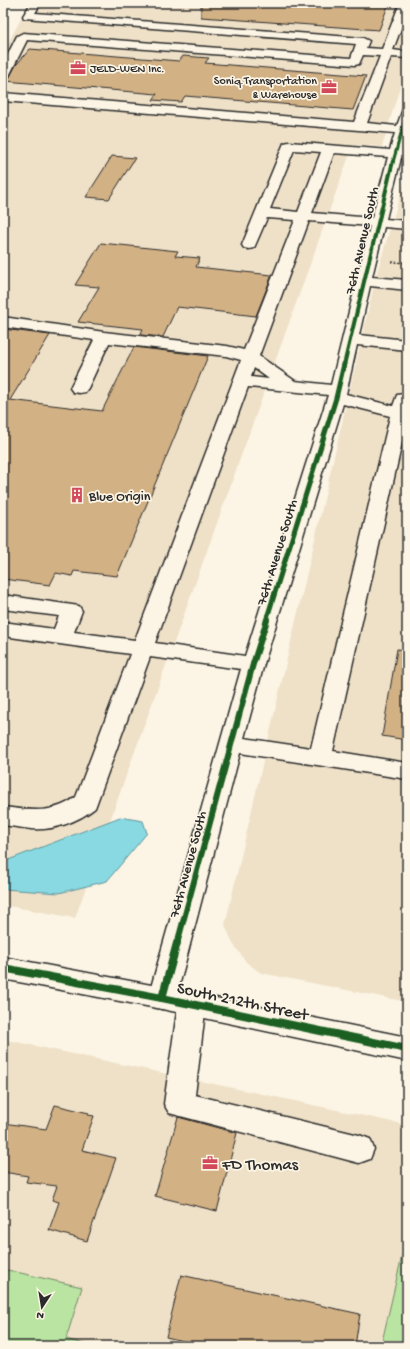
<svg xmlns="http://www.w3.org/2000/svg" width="410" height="1349" font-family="'Gochi Hand',sans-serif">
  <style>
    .built { fill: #efe1c8 }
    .green { fill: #b9e4a1; stroke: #728866 }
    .water { fill: #88d9e2; stroke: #639399 }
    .building { fill: #d2b185; stroke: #2b2b2b }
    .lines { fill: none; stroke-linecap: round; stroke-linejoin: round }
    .minor-casing { stroke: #2b2b2b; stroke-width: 3 }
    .major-casing { stroke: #2b2b2b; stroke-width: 3 }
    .path { stroke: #2b2b2b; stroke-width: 1.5; stroke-dasharray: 2 1.5; stroke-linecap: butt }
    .minor { fill: #fcf5e5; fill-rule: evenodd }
    .major { fill: #fcf5e5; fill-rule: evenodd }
    .cycleway-far4-casing { stroke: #fcf5e5; stroke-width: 4.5 }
    .cycleway-far3-casing { stroke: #fcf5e5; stroke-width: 5.5 }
    .cycleway-far2-casing { stroke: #fcf5e5; stroke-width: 7 }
    .cycleway-far1-casing { stroke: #fcf5e5; stroke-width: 9 }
    .cycleway-casing { stroke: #fcf5e5; stroke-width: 10 }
    .cycleway-far4 { stroke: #1b5e20; stroke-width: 3 }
    .cycleway-far3 { stroke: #1b5e20; stroke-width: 4 }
    .cycleway-far2 { stroke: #1b5e20; stroke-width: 5 }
    .cycleway-far1 { stroke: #1b5e20; stroke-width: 6 }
    .cycleway { stroke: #1b5e20; stroke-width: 8 }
    .labels { text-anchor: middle; stroke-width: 3.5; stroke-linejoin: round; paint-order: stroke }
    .far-poi-label { font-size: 12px; fill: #2b2b2b; stroke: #fcf5e5; text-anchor: start }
    .street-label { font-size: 14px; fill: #2b2b2b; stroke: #fcf5e5 }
    .poi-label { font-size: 14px; fill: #2b2b2b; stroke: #fcf5e5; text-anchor: start }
    .near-street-label { font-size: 17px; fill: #2b2b2b; stroke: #fcf5e5 }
    .near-poi-label { font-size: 17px; fill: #2b2b2b; stroke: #fcf5e5; text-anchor: start }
  </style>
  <rect width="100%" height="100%" fill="#fcf5e5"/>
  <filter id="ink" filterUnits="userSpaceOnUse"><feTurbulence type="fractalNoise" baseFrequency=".025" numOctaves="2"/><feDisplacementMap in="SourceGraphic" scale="8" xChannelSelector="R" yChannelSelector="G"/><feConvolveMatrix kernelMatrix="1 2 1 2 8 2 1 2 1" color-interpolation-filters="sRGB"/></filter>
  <g filter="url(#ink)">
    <g class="built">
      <polygon points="29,3 407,3 407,63 382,147 353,145 75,918 3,905 3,53"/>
      <polygon points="407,172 407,1002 261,973 247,963 233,944 225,925 377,272"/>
      <polygon points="3,1039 407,1125 407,1346 3,1346"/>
    </g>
    <g class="green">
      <polygon points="407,1234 407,1346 381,1346"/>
      <polygon points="3,1269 82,1287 66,1339 92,1346 3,1346"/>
    </g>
    <polygon class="water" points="120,817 143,821 147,833 107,881 59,893 3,889 3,862"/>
    <g class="building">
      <polygon points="201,3 389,3 379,30 201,17"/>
      <polygon points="30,49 179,61 183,56 209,58 205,63 366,76 353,110 185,96 181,102 153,100 157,94 5,81 8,80 16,65"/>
      <polygon points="112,156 135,158 109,199 86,197"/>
      <polygon points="101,243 178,251 175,256 200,258 196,267 272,275 256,316 177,307 163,337 140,335 143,329 78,322 99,287 75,285"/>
      <polygon points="3,329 50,335 10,400 102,411 134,347 208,356 117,576 74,571 72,576 56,573 50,585 3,579"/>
      <polygon points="397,649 407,650 407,740 382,736"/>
      <polygon points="55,1105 89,1113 88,1115 94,1116 82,1150 116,1158 87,1241 49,1230 59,1202 52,1200 57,1186 26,1182 28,1176 3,1172 3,1123 46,1129"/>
      <polygon points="178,1117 237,1133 217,1211 155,1196"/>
      <polygon points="181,1275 360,1314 355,1346 204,1346 166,1337"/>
    </g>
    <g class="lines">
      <defs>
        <g id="minor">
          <path d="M31,3h10l-6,10 328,25 6,3 -3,7 16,1 18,-46h7v9l-14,38 14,2v6l-16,-1 -24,66 30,3 6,-17 4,-1v27l-4,16h4v8l-6,-1 -15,61 21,2v8l-23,-2 -12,50 35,3v10l-37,-4 -11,49 48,5v10l-50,-5 -11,49 47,12 4,-11 6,-1 4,1v25l-74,331 74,12v16l-167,-26 -64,245 -4,8 -10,3 -10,-3 -4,-8 93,-329 -91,-12 -55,151c-17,14 -43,23 -64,21 -10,-1 -19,-3 -28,-4v-18c26,3 50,8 73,-10l54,-143 -127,-18v-14l51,7 5,-13 -56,-7v-14l76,11 3,5 -8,21 61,8 106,-280 -15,-4 -117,-13 -21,45 -3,4 -6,1 -6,-1 -3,-4 24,-48 -91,-13v-10l101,15 123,14 17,4 51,-130 -28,-2 -13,30 -5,1 -5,-1 -2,-3 42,-102 5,-1 101,8 5,-17 -392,-32v-8l351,29 26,-66 -17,-1 -4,9 -4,1 -328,-25 -18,36 -2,3 -4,1v-16l14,-28 6,-3 328,25 5,-14 -332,-26 -1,-2zM294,150l27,2 -23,60 -28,-3zM334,153l54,4 -16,61 -60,-5zM309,221l61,5 -39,159 -36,-4 -36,-25zM254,368l15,11 -18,-2zM248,387l80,8 -83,261 -90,-13zM343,404l47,12 -79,332 -67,-10 20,-74z"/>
          <polygon points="192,992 202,996 206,1004 195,1095 359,1135 370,1139 374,1149 370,1159 359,1163 169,1113 164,1104 178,1004 182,996"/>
        </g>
        <polygon id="major" points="3,957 162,987 407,1037 407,1061 162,1009 3,979"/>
      </defs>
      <use href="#minor" class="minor-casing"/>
      <use href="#major" class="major-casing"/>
      <polyline class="path" points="392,262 407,263"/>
      <use href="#minor" class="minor"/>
      <use href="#major" class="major"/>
      <defs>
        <polyline id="cycleway-far4" points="393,162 407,112"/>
        <polyline id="cycleway-far3" points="344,365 393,161"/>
        <polyline id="cycleway-far2" points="266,621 336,398 344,364"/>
        <polyline id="cycleway-far1" points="177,944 253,664 267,620"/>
        <g id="cycleway">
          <polyline points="3,968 162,998 407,1049"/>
          <polyline points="162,998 177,943"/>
        </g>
      </defs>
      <use href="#cycleway-far4" class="cycleway-far4-casing"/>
      <use href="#cycleway-far3" class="cycleway-far3-casing"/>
      <use href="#cycleway-far2" class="cycleway-far2-casing"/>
      <use href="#cycleway-far1" class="cycleway-far1-casing"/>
      <use href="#cycleway" class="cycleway-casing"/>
      <use href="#cycleway-far4" class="cycleway-far4"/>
      <use href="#cycleway-far3" class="cycleway-far3"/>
      <use href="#cycleway-far2" class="cycleway-far2"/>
      <use href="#cycleway-far1" class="cycleway-far1"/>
      <use href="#cycleway" class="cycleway"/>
    </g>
  </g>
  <defs>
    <symbol id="office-bare" viewBox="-9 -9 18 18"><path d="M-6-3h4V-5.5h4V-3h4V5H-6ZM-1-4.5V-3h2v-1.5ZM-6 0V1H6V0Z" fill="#d1495b" stroke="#fcf5e5" stroke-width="2.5" paint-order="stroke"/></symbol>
    <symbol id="building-bare" viewBox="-9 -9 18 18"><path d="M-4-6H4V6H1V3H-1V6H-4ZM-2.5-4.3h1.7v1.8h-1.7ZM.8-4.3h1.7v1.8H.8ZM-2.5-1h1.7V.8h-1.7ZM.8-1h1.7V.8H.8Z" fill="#d1495b" stroke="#fcf5e5" stroke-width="2.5" paint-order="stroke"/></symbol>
  </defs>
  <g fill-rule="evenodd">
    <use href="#office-bare" x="67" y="57" width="22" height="22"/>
    <use href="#office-bare" x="318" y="76" width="22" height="22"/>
    <use href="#building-bare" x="66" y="484" width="22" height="22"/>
    <use href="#office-bare" x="199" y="1152" width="22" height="22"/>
  </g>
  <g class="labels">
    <g class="far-poi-label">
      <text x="90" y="72">JELD-WEN Inc.</text>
      <text x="317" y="84" text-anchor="end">Soniq Transportation<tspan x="317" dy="14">&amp; Warehouse</tspan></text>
    </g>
    <g class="street-label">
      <text transform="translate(361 240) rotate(-77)" y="5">76th Avenue South</text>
      <text transform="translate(276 552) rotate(-73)" y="5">76th Avenue South</text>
      <text transform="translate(187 864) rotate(-75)" y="5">76th Avenue South</text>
    </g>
    <g class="poi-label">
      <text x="89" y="500">Blue Origin</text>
    </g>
    <g class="near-street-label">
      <text transform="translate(243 1000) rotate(12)" y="6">South 212th Street</text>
    </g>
    <g class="near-poi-label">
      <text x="222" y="1169">FD Thomas</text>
    </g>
  </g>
  <rect width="410" height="1349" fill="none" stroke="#fcf5e5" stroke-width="16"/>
  <rect x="8" y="8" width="394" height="1333" fill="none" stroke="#2b2b2b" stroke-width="1.5" filter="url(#ink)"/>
  <g transform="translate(42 1307) rotate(192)" stroke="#fcf5e5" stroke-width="3" paint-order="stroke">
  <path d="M0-3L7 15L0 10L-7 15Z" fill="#2b2b2b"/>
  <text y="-6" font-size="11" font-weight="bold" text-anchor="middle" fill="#2b2b2b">N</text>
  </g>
</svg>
